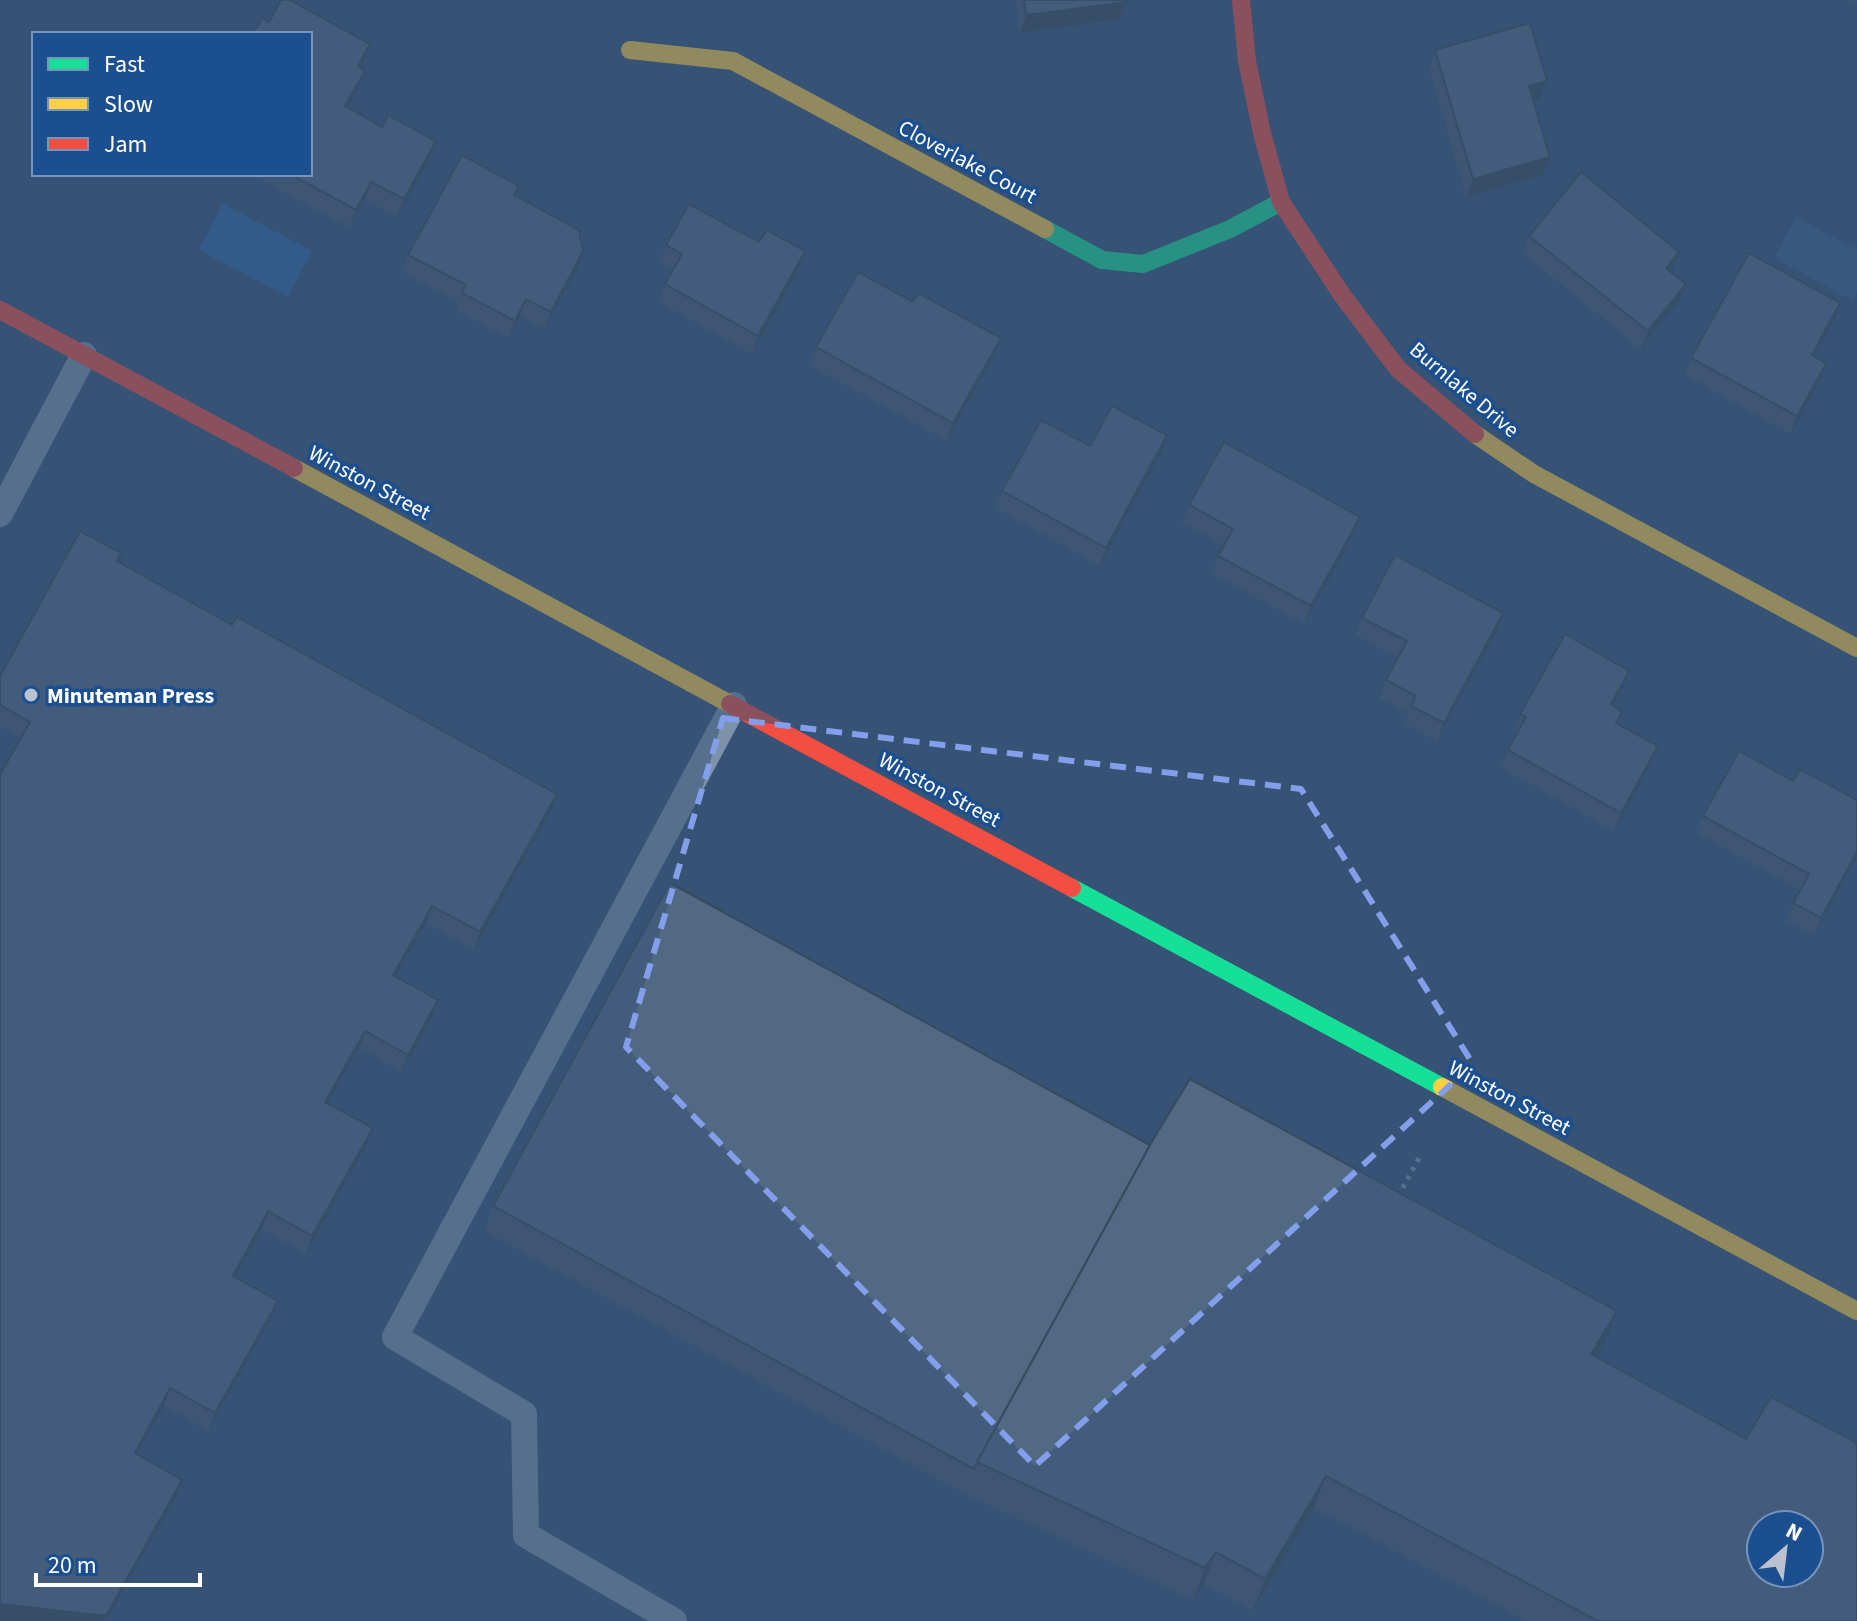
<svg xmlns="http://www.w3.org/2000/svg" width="1857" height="1621" font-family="'Source Sans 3',sans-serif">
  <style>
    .garden { fill: #2f66a5 }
    .water { fill: #3b618d }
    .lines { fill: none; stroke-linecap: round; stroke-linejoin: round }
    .path { stroke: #7d92a8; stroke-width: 5; stroke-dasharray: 4 6; stroke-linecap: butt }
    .lane { stroke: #7d92a8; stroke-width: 26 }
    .fast { stroke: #16e098; stroke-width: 18 }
    .slow { stroke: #ffcf43; stroke-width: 18 }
    .jam { stroke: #f24e42; stroke-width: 18 }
    .wall { fill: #475a72 }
    .shaded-wall { fill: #394a5c }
    .building { fill: #526984; stroke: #394a5c; stroke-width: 2; fill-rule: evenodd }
    .marked { fill: none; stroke: #839eea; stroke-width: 6; stroke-dasharray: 16 10; stroke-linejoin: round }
    .poi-dot { fill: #b9c2ce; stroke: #1b4f8f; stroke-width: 3 }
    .labels { text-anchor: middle; stroke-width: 7; stroke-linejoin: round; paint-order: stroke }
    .street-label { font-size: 22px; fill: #fff; stroke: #1b4f8f }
    .poi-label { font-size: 22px; font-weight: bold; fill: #fff; stroke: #1b4f8f; text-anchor: start }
  </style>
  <rect width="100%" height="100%" fill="#365274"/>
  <polygon class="garden" points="223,204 312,251 288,297 199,250"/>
  <polygon class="water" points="1796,217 1857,250 1857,292 1852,300 1774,258"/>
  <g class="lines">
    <polyline class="path" points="1398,1197 1420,1156"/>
    <g class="lane">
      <polyline points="0,514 84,355"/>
      <polyline points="674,1621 526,1535 524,1414 395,1337 734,705"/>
    </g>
    <g class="fast">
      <polyline points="1045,229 1102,260 1143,264 1230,229 1281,202"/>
      <polyline points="1072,888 1442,1087"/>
    </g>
    <g class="slow">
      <polyline points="630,50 733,61 1045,229"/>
      <polyline points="1475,434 1534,474 1857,648"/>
      <polyline points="294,468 730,704"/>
      <polyline points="1442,1087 1857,1311"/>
    </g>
    <g class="jam">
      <polyline points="1241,0 1247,61 1262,133 1281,202 1342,295 1398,369 1475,434"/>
      <polyline points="0,310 294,468"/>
      <polyline points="730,704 1072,888"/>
    </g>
  </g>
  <g class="wall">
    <polygon points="1015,0 1127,0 1120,19 1020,33"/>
    <polygon points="1846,0 1857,0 1857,4"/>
    <polygon points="269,22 364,61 360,68 358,89 348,108 382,127 436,141 430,159 397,217 365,200 349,228 251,174 310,174"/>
    <polygon points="1435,50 1540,98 1533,100 1543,175 1466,197 1429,68"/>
    <polygon points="515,195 577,269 544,329 520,316 508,338 456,310 458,302 402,272 408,255"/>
    <polygon points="1529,236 1679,252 1671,272 1679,302 1641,349 1523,254"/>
    <polygon points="759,242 799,269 752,354 659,302 665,284 673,270 659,263 666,245"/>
    <polygon points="913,302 994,356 947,441 809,365 816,347"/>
    <polygon points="1834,321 1814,357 1820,382 1791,434 1685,375 1691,358"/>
    <polygon points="1090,446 1161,453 1100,566 996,508 1002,491"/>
    <polygon points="1189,505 1360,517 1354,535 1304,624 1212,573 1218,556 1224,546 1182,523"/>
    <polygon points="118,561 232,625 557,794 551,811 474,950 426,923 396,977 432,1018 402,1072 359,1048 328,1103 373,1128 366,1146 306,1254 262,1229 235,1278 271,1319 208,1431 164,1406 137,1455 176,1497 106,1621 0,1621 21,738 0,726 0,676"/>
    <polygon points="1503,613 1497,631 1437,741 1405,724 1408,713 1380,698 1386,680 1398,658 1355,635 1362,618"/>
    <polygon points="1623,688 1613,706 1622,712 1618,724 1658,746 1651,764 1614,831 1501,768 1508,750 1517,734 1514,732 1520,714"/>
    <polygon points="1793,781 1857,800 1857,858 1814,935 1787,921 1793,903 1800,890 1697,833 1703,816"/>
    <polygon points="1150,1145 1605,1343 1597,1357 1857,1621 1526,1621 1314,1508 1253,1611 1204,1584 1193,1600 965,1494 484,1231 493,1206"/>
  </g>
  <g class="shaded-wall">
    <polygon points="1127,2 1120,19 1020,33 1026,15"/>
    <polygon points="370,44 364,61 351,84 358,66"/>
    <polygon points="365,71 358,89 339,124 345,106"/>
    <polygon points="1547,81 1540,98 1523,103 1529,86"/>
    <polygon points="436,141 430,159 397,217 404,199"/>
    <polygon points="1550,157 1543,175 1466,197 1473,179"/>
    <polygon points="371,182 365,200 349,228 356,210"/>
    <polygon points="583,251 577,269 544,329 551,312"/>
    <polygon points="805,251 799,269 752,354 758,336"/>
    <polygon points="1679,252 1673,269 1660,286 1666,268"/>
    <polygon points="1686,284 1679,302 1641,349 1648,331"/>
    <polygon points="526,299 520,316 508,338 515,321"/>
    <polygon points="1840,303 1834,321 1805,373 1812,355"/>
    <polygon points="1001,338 994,356 947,441 953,423"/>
    <polygon points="1826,364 1820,382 1791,434 1797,416"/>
    <polygon points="1167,435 1161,453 1100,566 1106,548"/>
    <polygon points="1360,517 1354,535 1304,624 1311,606"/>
    <polygon points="1503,613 1497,631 1437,741 1444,723"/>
    <polygon points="1629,671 1623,688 1604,722 1611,704"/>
    <polygon points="1658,746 1651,764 1614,831 1621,813"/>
    <polygon points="557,794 551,811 474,950 480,932"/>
    <polygon points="1857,852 1857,858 1814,935 1821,918"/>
    <polygon points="432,906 426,923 387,993 393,975"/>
    <polygon points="438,1000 432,1018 402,1072 408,1055"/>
    <polygon points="365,1031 359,1048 319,1119 325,1102"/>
    <polygon points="373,1128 366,1146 306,1254 312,1236"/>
    <polygon points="268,1211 262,1229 226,1294 233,1276"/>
    <polygon points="278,1301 271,1319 208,1431 215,1413"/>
    <polygon points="1617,1311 1605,1343 1580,1386 1591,1354"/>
    <polygon points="170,1388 164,1406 128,1471 135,1453"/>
    <polygon points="1326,1476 1314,1508 1253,1611 1265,1579"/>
    <polygon points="182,1480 176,1497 106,1621 0,1621 0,1604"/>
    <polygon points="1216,1552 1204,1584 1193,1600 1205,1568"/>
  </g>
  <g class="building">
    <polygon points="281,0 290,0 370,44 358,66 365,71 345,106 382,127 388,115 436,141 404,199 371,182 356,210 290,174 310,174 310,34 253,34 262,18 269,22"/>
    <polygon points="1024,0 1127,0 1127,2 1026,15"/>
    <polygon points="1530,23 1547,81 1529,86 1550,157 1473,179 1435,50"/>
    <polygon points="462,155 519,186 514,195 579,230 583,251 551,312 526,299 515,321 462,293 466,285 408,255"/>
    <polygon points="1581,172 1679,252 1666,268 1686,284 1648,331 1529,236"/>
    <polygon points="689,204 759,242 767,230 805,251 758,336 665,284 682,254 666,245"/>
    <polygon points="1749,253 1840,303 1812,355 1826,364 1797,416 1691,358"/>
    <polygon points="858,272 913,302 918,293 1001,338 953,423 816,347"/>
    <polygon points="1112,406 1167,435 1106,548 1002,491 1041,420 1090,446"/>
    <polygon points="1224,442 1360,517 1311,606 1218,556 1233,529 1189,505"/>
    <polygon points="80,531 121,553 117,561 232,625 237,617 557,794 480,932 432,906 393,975 438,1000 408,1055 365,1031 325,1102 373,1128 312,1236 268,1211 233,1276 278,1301 215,1413 170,1388 135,1453 182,1480 106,1616 0,1604 0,775 30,722 0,705 0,676"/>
    <polygon points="1395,555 1503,613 1444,723 1411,706 1416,696 1386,680 1407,641 1362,618"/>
    <polygon points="1565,634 1629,671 1611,704 1622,712 1616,723 1658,746 1621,813 1508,750 1526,717 1520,714"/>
    <polygon points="1739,751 1793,781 1800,769 1857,800 1857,852 1821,918 1793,903 1809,874 1703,816"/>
    <polygon points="670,883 1150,1145 977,1462 974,1469 493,1206"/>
    <path d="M1190,1079l427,232 -26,43 155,85 25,-42 86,46v178h-259l-272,-145 -61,103 -49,-27 -11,16 -228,-106 177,-324zM1761,1525h48v48h-48z"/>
  </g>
  <path d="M0 0H1857V1621H0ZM723,718l578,71 172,275 -438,402 -409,-419z" fill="#365274" fill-opacity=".55" fill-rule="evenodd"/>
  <path class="marked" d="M723,718l578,71 172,275 -438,402 -409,-419z"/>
  <circle class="poi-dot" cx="31" cy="695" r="8"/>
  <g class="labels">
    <g class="street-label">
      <text transform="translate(968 161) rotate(28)" y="8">Cloverlake Court</text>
      <text transform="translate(1465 389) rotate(40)" y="8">Burnlake Drive</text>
      <text transform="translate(370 482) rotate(28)" y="8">Winston Street</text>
      <text transform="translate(940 789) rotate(28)" y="8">Winston Street</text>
      <text transform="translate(1510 1097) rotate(28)" y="8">Winston Street</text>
    </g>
    <g class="poi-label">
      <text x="47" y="703">Minuteman Press</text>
    </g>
  </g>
  <rect x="32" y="32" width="280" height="144" fill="#1b4f8f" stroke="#7695bc" stroke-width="2"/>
  <rect x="48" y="58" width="40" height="12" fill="#16e098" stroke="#7695bc" stroke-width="2"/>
  <text x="104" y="72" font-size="24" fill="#ffffff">Fast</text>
  <rect x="48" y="98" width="40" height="12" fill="#ffcf43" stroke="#7695bc" stroke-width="2"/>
  <text x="104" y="112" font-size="24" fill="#ffffff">Slow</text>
  <rect x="48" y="138" width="40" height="12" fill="#f24e42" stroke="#7695bc" stroke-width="2"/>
  <text x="104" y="152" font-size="24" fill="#ffffff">Jam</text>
  <g transform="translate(1785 1549) rotate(28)"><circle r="38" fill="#1b4f8f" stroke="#7695bc" stroke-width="2"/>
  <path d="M0-6L14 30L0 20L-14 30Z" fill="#b9c2ce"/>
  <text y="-12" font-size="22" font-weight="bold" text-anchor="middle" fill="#ffffff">N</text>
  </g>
  <path d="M36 1573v12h164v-12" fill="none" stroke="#ffffff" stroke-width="4"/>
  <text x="48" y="1573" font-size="24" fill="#ffffff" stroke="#1b4f8f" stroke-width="6" paint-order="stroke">20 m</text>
</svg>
